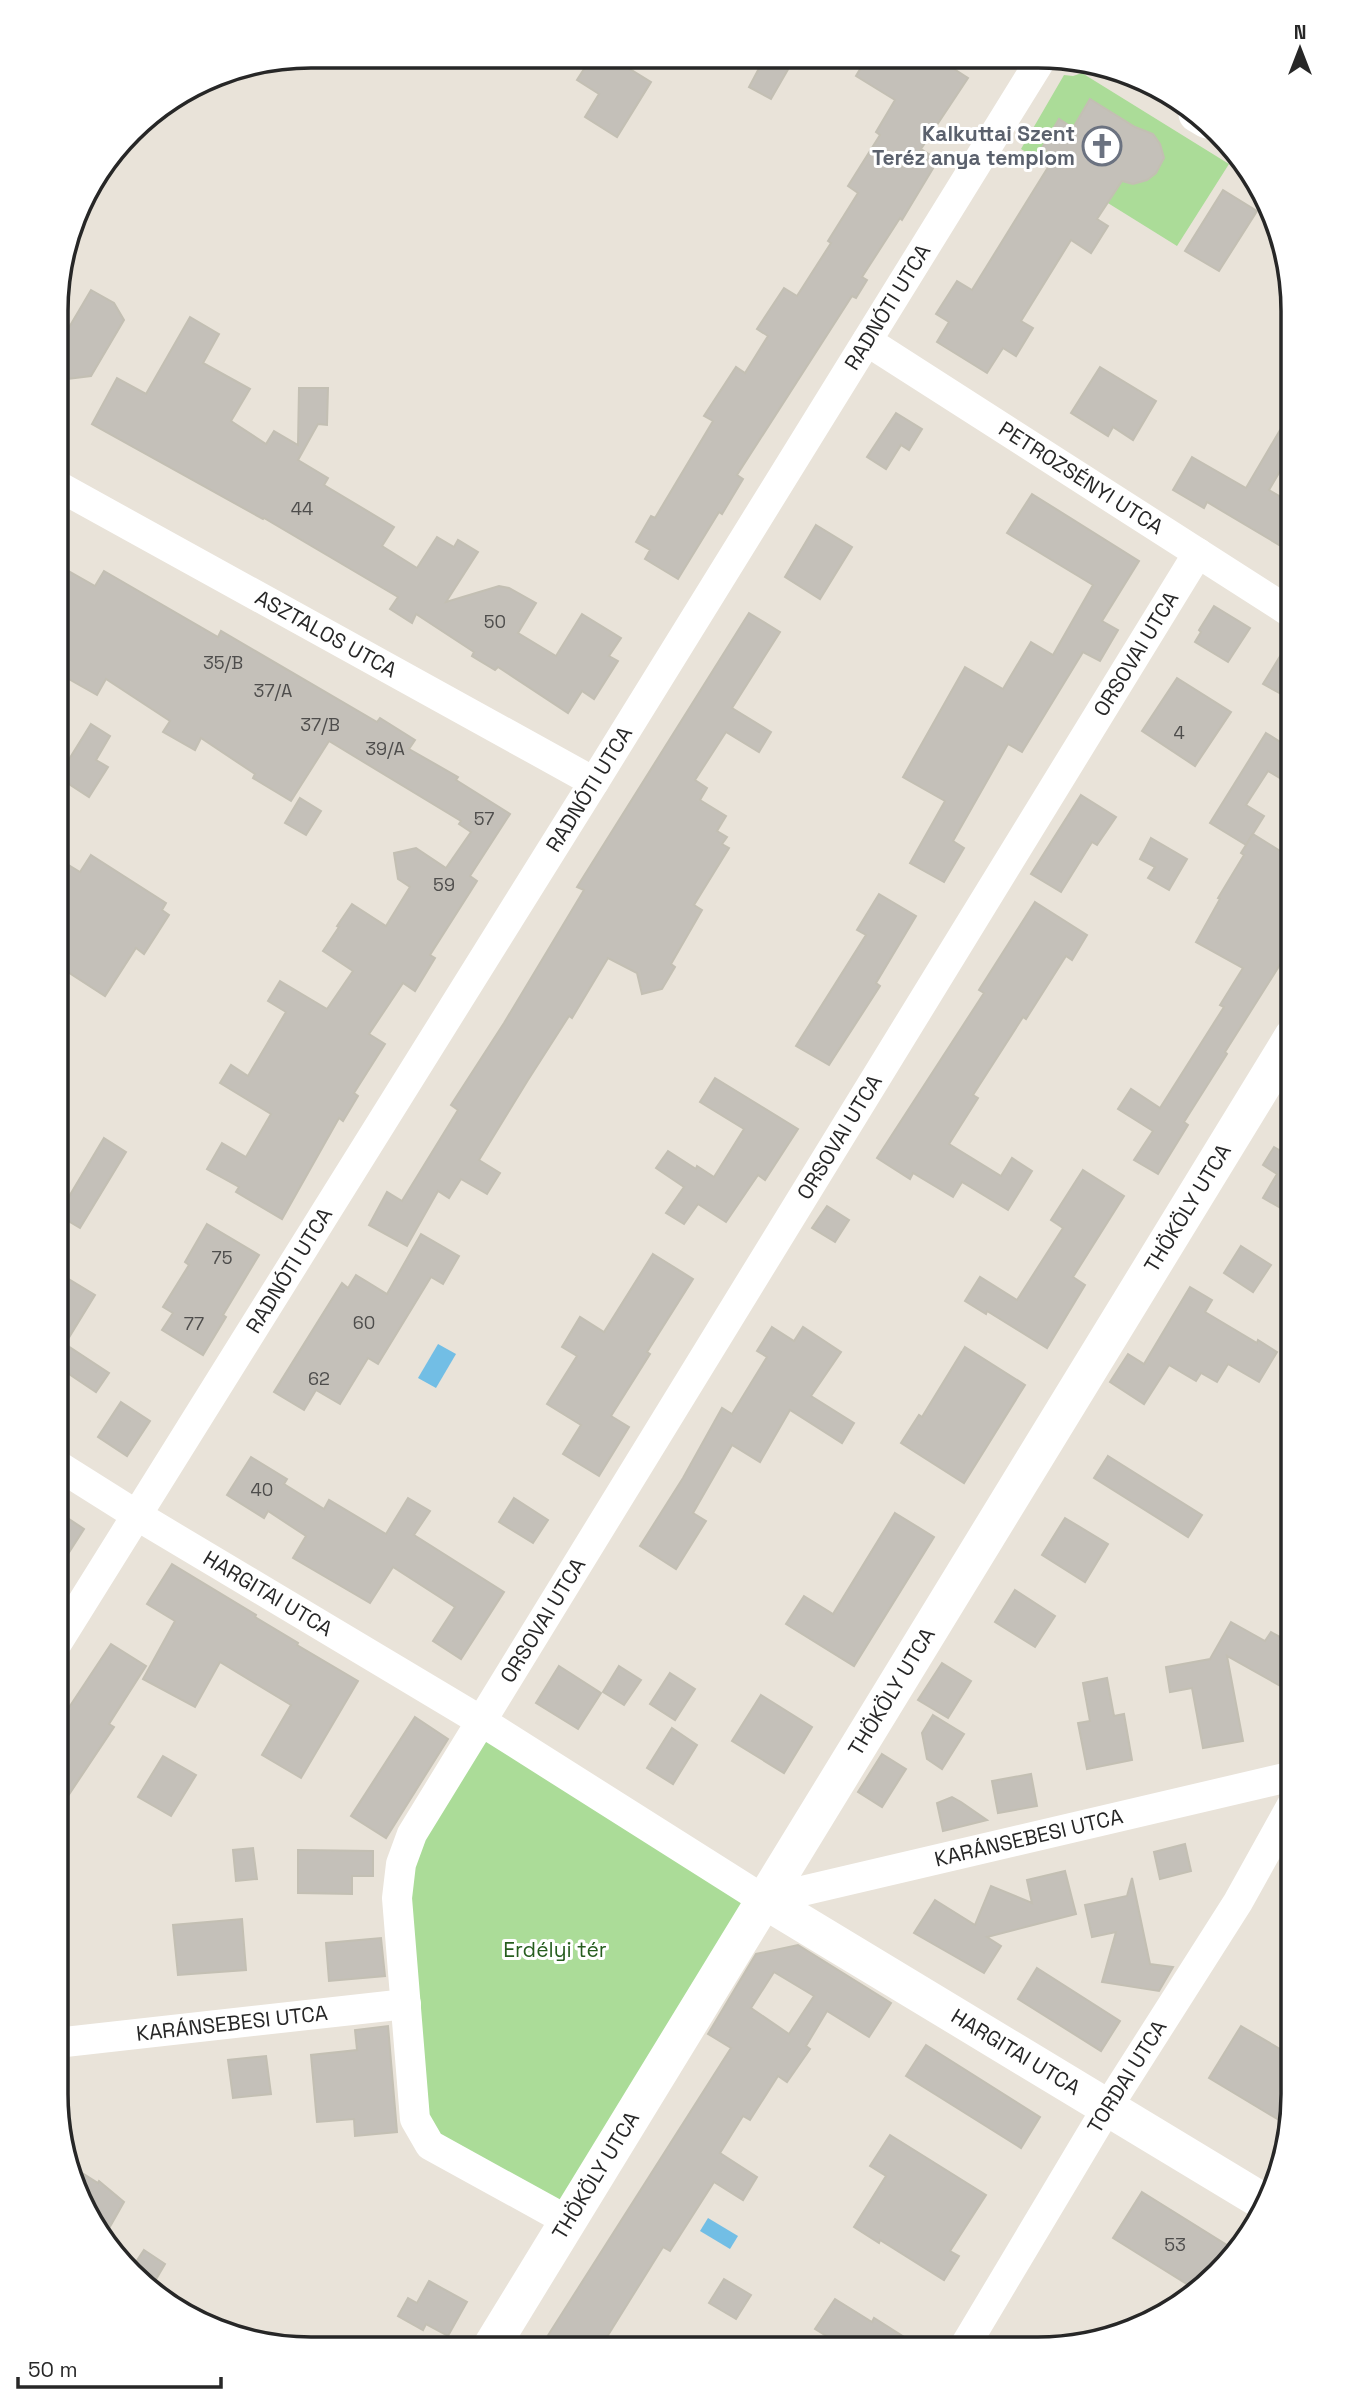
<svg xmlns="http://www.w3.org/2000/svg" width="1349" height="2405" font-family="'Space Grotesk',sans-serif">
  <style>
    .green { fill: #abdc98 }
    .water { fill: #72bee5 }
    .building { fill: #c4c0b9; stroke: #c3bfb3; stroke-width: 2; fill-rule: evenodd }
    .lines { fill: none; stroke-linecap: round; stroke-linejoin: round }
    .minor { stroke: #fff; stroke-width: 30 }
    .tertiary { stroke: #fff; stroke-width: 37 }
    .labels { text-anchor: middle; stroke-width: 6; stroke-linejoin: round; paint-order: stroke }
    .number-label { font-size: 18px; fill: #4e4d4c }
    .worship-label { font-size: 21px; font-weight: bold; fill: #5b616d; stroke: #fff; text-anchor: end }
    .street-label { font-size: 21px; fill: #272727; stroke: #fff }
    .park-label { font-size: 21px; fill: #265d1e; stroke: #fff }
    .rim { fill: none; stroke: #272727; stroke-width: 3.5 }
  </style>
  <rect width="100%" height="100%" fill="#e9e3d9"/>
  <g class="green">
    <polygon points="1082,73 1229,164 1177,246 1021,149 1064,75 1073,76"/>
    <polygon points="481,1721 764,1900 568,2221 430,2145 397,1898"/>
  </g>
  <g class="water">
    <polygon points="438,1344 456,1354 436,1388 418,1378"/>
    <polygon points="708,2218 738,2236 730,2249 700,2231"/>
  </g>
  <g class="building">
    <polygon points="591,58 612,58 651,82 617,137 585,117 599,94 577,80"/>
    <polygon points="764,59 794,59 771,99 749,87"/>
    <polygon points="866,59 940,60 968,78 921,149 938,160 902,220 900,218 862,277 867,280 856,298 852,296 737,475 743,479 722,514 719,512 678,579 645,559 650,550 636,542 651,516 655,518 713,421 704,416 736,367 745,373 768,336 757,329 784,288 797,296 831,243 828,241 858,193 848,186 880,135 876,132 895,100 856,76"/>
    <polygon points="1090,99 1135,127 1153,134 1160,144 1164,158 1156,173 1147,180 1133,184 1122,181 1097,219 1108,226 1091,253 1071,240 1021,321 1033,328 1016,356 1003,348 987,373 937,342 949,322 936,314 957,281 972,290 1055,156 1042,148 1059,119 1073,128"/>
    <polygon points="1223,190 1257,211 1219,271 1185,251"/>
    <polygon points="91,290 114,303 124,320 91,376 58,380 58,346"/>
    <polygon points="190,317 219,334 203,363 250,389 231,421 266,444 274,431 298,445 299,388 328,388 327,425 318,424 298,460 328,478 324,485 394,527 382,546 417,568 437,537 454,547 458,540 478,552 446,602 499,586 509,588 536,603 518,633 556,656 582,614 621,638 609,656 618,661 594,699 582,691 568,713 498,667 495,670 472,656 474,652 416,614 412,623 390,609 398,597 264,518 263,519 92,424 117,378 146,394"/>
    <polygon points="1100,367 1156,401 1133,440 1113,427 1108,436 1071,413"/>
    <polygon points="1293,408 1293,449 1269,490 1293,504 1293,537 1286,549 1207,502 1204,508 1173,490 1192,457 1246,488"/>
    <polygon points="896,413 922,429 909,450 901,445 886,469 867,457"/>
    <polygon points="1032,494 1139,561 1102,621 1118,630 1100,661 1083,652 1022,752 1008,744 953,841 964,848 944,882 910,863 945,801 903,777 965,667 1003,689 1031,642 1053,655 1093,585 1007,533"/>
    <polygon points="816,525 852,547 820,599 785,577"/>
    <polygon points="58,565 95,586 104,571 218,637 221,631 377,722 380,718 415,740 409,749 458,777 456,780 510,814 470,876 477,881 430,955 435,958 415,991 403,983 369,1034 385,1044 354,1093 358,1096 343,1121 339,1118 282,1219 236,1192 239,1187 207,1169 222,1143 246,1157 271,1114 220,1083 231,1065 248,1076 286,1012 268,1001 280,981 327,1009 353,971 323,951 339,927 337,926 352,904 386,926 410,887 398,879 394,853 416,848 446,868 471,832 459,824 461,821 329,741 291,801 253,778 255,774 201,738 195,750 163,732 170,721 106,679 97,695 58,673"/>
    <polygon points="1214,606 1250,628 1228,662 1195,642 1201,632 1199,630"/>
    <polygon points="749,613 780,632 732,708 771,732 759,752 726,732 695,780 707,788 700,800 726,816 717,831 727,837 722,844 729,848 694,905 702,910 671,964 675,967 662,989 642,994 637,973 608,958 572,1018 569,1016 528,1080 479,1160 500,1173 487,1194 461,1179 449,1198 438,1191 407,1246 369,1225 387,1192 402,1201 458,1110 451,1105 504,1023 584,890 577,887"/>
    <polygon points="1293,635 1293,678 1283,695 1263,684"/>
    <polygon points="1177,678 1231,712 1195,766 1142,731"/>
    <polygon points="91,724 110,736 96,760 108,767 89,797 58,777"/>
    <polygon points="1266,733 1293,750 1293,786 1268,771 1246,805 1264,816 1246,845 1210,823"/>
    <polygon points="1081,795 1116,817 1097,845 1092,842 1061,892 1031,874"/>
    <polygon points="300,798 321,811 306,835 285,823"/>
    <polygon points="1253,834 1293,859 1293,944 1225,1052 1227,1054 1184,1122 1188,1125 1158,1174 1134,1160 1153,1131 1118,1109 1131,1089 1160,1108 1224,1007 1220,1005 1243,968 1196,942 1220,899 1218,898 1244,855 1241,853"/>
    <polygon points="1151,838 1187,859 1169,890 1148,878 1155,867 1140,859"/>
    <polygon points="91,855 166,903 162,910 169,915 144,954 136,948 105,996 57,965 57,858 80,872"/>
    <polygon points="879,894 916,916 876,983 880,986 829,1065 796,1046 866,935 857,930"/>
    <polygon points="1035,902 1087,935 1072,960 1066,956 1026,1019 1023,1017 973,1095 978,1098 949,1144 1001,1176 1012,1158 1032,1171 1008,1210 962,1182 953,1197 913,1173 910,1179 877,1158 984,993 979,990"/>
    <polygon points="715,1078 798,1129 765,1180 758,1175 726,1222 698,1204 684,1224 666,1213 684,1187 656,1168 668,1151 696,1169 697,1166 714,1177 744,1129 700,1102"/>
    <polygon points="104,1138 126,1152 80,1228 58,1215"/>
    <polygon points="1274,1147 1288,1155 1293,1148 1293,1215 1263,1198 1277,1174 1263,1165"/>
    <polygon points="1083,1170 1124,1196 1073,1277 1085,1285 1047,1348 987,1311 986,1314 965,1301 980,1277 1017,1300 1063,1228 1051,1220"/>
    <polygon points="827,1206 849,1220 835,1242 812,1228"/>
    <polygon points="207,1224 259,1255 223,1315 226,1317 203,1355 162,1330 173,1313 163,1307 189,1265 185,1262"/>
    <polygon points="421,1234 459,1256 443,1284 431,1277 378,1364 368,1358 340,1404 316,1390 304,1410 274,1392 342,1283 348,1288 356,1275 387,1294"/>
    <polygon points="1241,1246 1271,1265 1253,1292 1224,1273"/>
    <polygon points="653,1254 693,1279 647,1352 650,1354 611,1416 629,1427 599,1476 563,1454 581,1425 547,1404 577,1356 562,1347 580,1317 604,1332"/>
    <polygon points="67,1278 95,1295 65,1344 109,1373 96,1392 57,1366 57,1293"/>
    <polygon points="1190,1287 1212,1300 1205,1312 1257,1343 1258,1340 1277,1352 1259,1382 1228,1364 1217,1382 1201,1373 1196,1381 1169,1365 1144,1404 1110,1382 1128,1354 1144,1364"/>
    <polygon points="772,1327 794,1341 803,1327 841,1352 811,1396 854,1423 842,1443 790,1410 760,1462 732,1445 693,1513 706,1521 676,1569 640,1546 683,1478 722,1408 732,1414 767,1357 757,1351"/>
    <polygon points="965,1347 1025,1385 964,1483 901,1443 919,1415 922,1417"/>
    <polygon points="121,1402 150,1421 127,1456 98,1437"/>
    <polygon points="1108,1456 1202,1515 1188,1537 1094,1478"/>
    <polygon points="251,1457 287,1479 284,1484 324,1509 329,1500 386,1534 408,1498 430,1511 414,1535 504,1592 461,1659 433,1641 455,1607 393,1567 370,1603 293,1558 306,1536 268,1511 264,1518 227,1495"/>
    <polygon points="514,1498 548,1520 533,1543 499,1522"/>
    <polygon points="57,1511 84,1529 57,1571"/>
    <polygon points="895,1513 934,1537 854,1666 786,1624 804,1596 833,1614"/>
    <polygon points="1065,1518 1108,1544 1085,1582 1042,1555"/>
    <polygon points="172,1564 256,1615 255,1617 298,1643 297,1645 358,1681 301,1778 262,1755 291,1705 220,1662 195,1707 143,1679 175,1621 147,1604"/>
    <polygon points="1015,1590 1055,1616 1035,1647 995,1622"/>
    <polygon points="1231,1622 1265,1641 1271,1632 1293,1644 1293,1693 1227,1656 1243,1741 1203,1748 1192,1688 1170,1692 1166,1667 1210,1659"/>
    <polygon points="111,1644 146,1666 109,1724 114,1727 56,1814 56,1727"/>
    <polygon points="942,1663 971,1681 948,1718 918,1700"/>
    <polygon points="559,1666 601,1693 578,1729 536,1703"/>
    <polygon points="619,1666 641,1680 624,1705 603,1692"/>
    <polygon points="670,1673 695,1689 675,1720 650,1704"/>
    <polygon points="1107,1678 1114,1716 1124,1714 1132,1760 1087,1769 1078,1723 1090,1721 1083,1683"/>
    <polygon points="761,1695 812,1727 784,1773 732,1741"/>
    <polygon points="933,1715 964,1734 942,1769 927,1759 922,1733"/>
    <polygon points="415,1717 448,1739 386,1838 351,1816"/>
    <polygon points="672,1728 697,1745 673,1784 647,1768"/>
    <polygon points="882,1754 906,1769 882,1807 858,1792"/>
    <polygon points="163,1756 196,1775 171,1816 138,1797"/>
    <polygon points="1031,1774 1037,1806 998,1813 992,1781"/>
    <polygon points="952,1797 961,1802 987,1820 943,1831 937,1803"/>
    <polygon points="1185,1844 1191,1871 1160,1879 1154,1852"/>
    <polygon points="253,1848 257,1879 236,1881 233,1850"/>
    <polygon points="298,1850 373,1851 373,1876 352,1876 352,1894 298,1893"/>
    <polygon points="1065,1871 1076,1914 987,1937 1001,1946 984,1973 914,1933 935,1900 975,1925 991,1886 1032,1903 1027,1880"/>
    <polygon points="1132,1878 1150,1964 1173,1967 1159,1991 1102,1982 1116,1932 1092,1937 1085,1905 1127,1896"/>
    <polygon points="242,1919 246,1970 178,1975 173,1925"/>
    <polygon points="381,1938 385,1976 329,1981 326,1943"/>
    <path d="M798,1945l93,58 -22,34 -42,-26 -21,35 4,3 -23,33 -9,-6 -28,44 -7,-4 -23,37 37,24 -14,23 -29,-18 -44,69 -7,-4 -63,101h-60l191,-300 -23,-14 48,-80zM774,1972l40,24 -25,38 -38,-26z"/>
    <polygon points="1037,1968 1120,2021 1101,2051 1018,1999"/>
    <polygon points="388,2026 397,2132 355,2136 354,2119 317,2122 311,2055 357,2050 355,2030"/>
    <polygon points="1241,2026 1292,2056 1292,2111 1289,2126 1209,2078"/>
    <polygon points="926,2045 1040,2117 1021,2148 906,2076"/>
    <polygon points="266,2056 271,2094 233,2098 228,2060"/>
    <polygon points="890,2135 986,2195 950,2251 959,2256 944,2280 880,2240 879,2243 854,2227 886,2176 870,2166"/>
    <polygon points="68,2164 98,2183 99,2181 124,2202 103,2239 70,2177"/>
    <polygon points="1142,2192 1238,2252 1198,2291 1113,2238"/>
    <polygon points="144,2250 165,2264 152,2286 130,2271"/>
    <polygon points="724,2279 751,2295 736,2319 709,2303"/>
    <polygon points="429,2281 467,2302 448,2336 426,2324 423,2330 398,2316 408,2298 417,2303"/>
    <polygon points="835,2299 872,2322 874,2318 923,2349 846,2348 815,2329"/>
  </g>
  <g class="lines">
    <g class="minor">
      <path id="s1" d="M867,341l426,273"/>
      <path id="s2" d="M58,486l536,296"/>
      <path id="s3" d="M57,1465l81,51 343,205 283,179 529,-124"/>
      <path id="s4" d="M57,1643l537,-861 446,-721"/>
      <path id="s5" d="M56,2043l350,-39"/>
      <path id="s6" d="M568,2221l-138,-76 -15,-26 -18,-221 4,-34 11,-30 786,-1281"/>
      <path id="s7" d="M963,2349l144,-241 131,-206 55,-99"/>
    </g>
    <g class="tertiary">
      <polyline points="1197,114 1207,120"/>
      <path id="s8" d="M764,1900l503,304"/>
      <path id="s9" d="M491,2347l802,-1311"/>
    </g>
  </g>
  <defs>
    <symbol id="church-ring" viewBox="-11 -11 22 22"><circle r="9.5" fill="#fff" stroke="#6b7280" stroke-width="1.5"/><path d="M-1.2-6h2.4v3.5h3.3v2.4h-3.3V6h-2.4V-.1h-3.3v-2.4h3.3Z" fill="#6b7280"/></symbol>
  </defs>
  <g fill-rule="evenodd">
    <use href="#church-ring" x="1080" y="124" width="44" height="44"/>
  </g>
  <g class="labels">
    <g class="number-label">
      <text x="302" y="515">44</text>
      <text x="495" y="628">50</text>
      <text x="223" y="669">35/B</text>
      <text x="273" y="697">37/A</text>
      <text x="320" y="731">37/B</text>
      <text x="1179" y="739">4</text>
      <text x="385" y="755">39/A</text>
      <text x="484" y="825">57</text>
      <text x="444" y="891">59</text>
      <text x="222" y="1264">75</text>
      <text x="364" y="1329">60</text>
      <text x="194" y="1330">77</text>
      <text x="319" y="1385">62</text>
      <text x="262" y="1496">40</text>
      <text x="1175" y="2251">53</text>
    </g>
    <g class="worship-label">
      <text x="1075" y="141">Kalkuttai Szent<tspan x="1075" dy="24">Teréz anya templom</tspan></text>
    </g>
    <g class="street-label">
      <text dy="7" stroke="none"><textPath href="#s4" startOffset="1573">RADNÓTI UTCA</textPath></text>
      <text dy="7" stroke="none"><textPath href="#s1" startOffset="254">PETROZSÉNYI UTCA</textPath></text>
      <text dy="7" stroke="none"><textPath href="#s2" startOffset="306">ASZTALOS UTCA</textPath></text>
      <text dy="7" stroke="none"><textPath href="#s6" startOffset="1860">ORSOVAI UTCA</textPath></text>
      <text dy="7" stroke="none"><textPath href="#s4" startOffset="1006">RADNÓTI UTCA</textPath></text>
      <text dy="7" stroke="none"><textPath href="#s6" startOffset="1293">ORSOVAI UTCA</textPath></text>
      <text dy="7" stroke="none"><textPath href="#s9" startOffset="1335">THÖKÖLY UTCA</textPath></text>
      <text dy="7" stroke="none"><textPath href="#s4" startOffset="439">RADNÓTI UTCA</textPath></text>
      <text dy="7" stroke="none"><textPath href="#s3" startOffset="247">HARGITAI UTCA</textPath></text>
      <text dy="7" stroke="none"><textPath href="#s6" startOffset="726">ORSOVAI UTCA</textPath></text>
      <text dy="7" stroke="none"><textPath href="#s9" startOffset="768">THÖKÖLY UTCA</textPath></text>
      <text dy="7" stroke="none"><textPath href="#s3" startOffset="1102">KARÁNSEBESI UTCA</textPath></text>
      <text dy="7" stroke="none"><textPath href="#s5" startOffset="177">KARÁNSEBESI UTCA</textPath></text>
      <text dy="7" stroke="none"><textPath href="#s8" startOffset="294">HARGITAI UTCA</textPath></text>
      <text dy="7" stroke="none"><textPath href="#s7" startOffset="318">TORDAI UTCA</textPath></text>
      <text dy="7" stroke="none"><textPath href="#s9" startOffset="201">THÖKÖLY UTCA</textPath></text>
    </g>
    <g class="park-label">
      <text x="555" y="1957">Erdélyi tér</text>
    </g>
  </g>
  <path d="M0 0H1349V2405H0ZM311 68H1038A243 243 0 0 1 1281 311V2094A243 243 0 0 1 1038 2337H311A243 243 0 0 1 68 2094V311A243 243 0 0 1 311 68Z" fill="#fff" fill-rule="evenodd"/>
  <path class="rim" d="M311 68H1038A243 243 0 0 1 1281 311V2094A243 243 0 0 1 1038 2337H311A243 243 0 0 1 68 2094V311A243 243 0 0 1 311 68Z"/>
  <g transform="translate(1300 49)" stroke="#ffffff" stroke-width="5" paint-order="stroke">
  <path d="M0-5L12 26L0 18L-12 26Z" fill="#272727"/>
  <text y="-10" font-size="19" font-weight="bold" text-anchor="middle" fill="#272727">N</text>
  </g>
  <path d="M18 2377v10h203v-10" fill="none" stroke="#272727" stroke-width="3.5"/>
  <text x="28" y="2377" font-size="21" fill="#272727" stroke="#ffffff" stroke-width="5" paint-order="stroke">50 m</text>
</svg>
